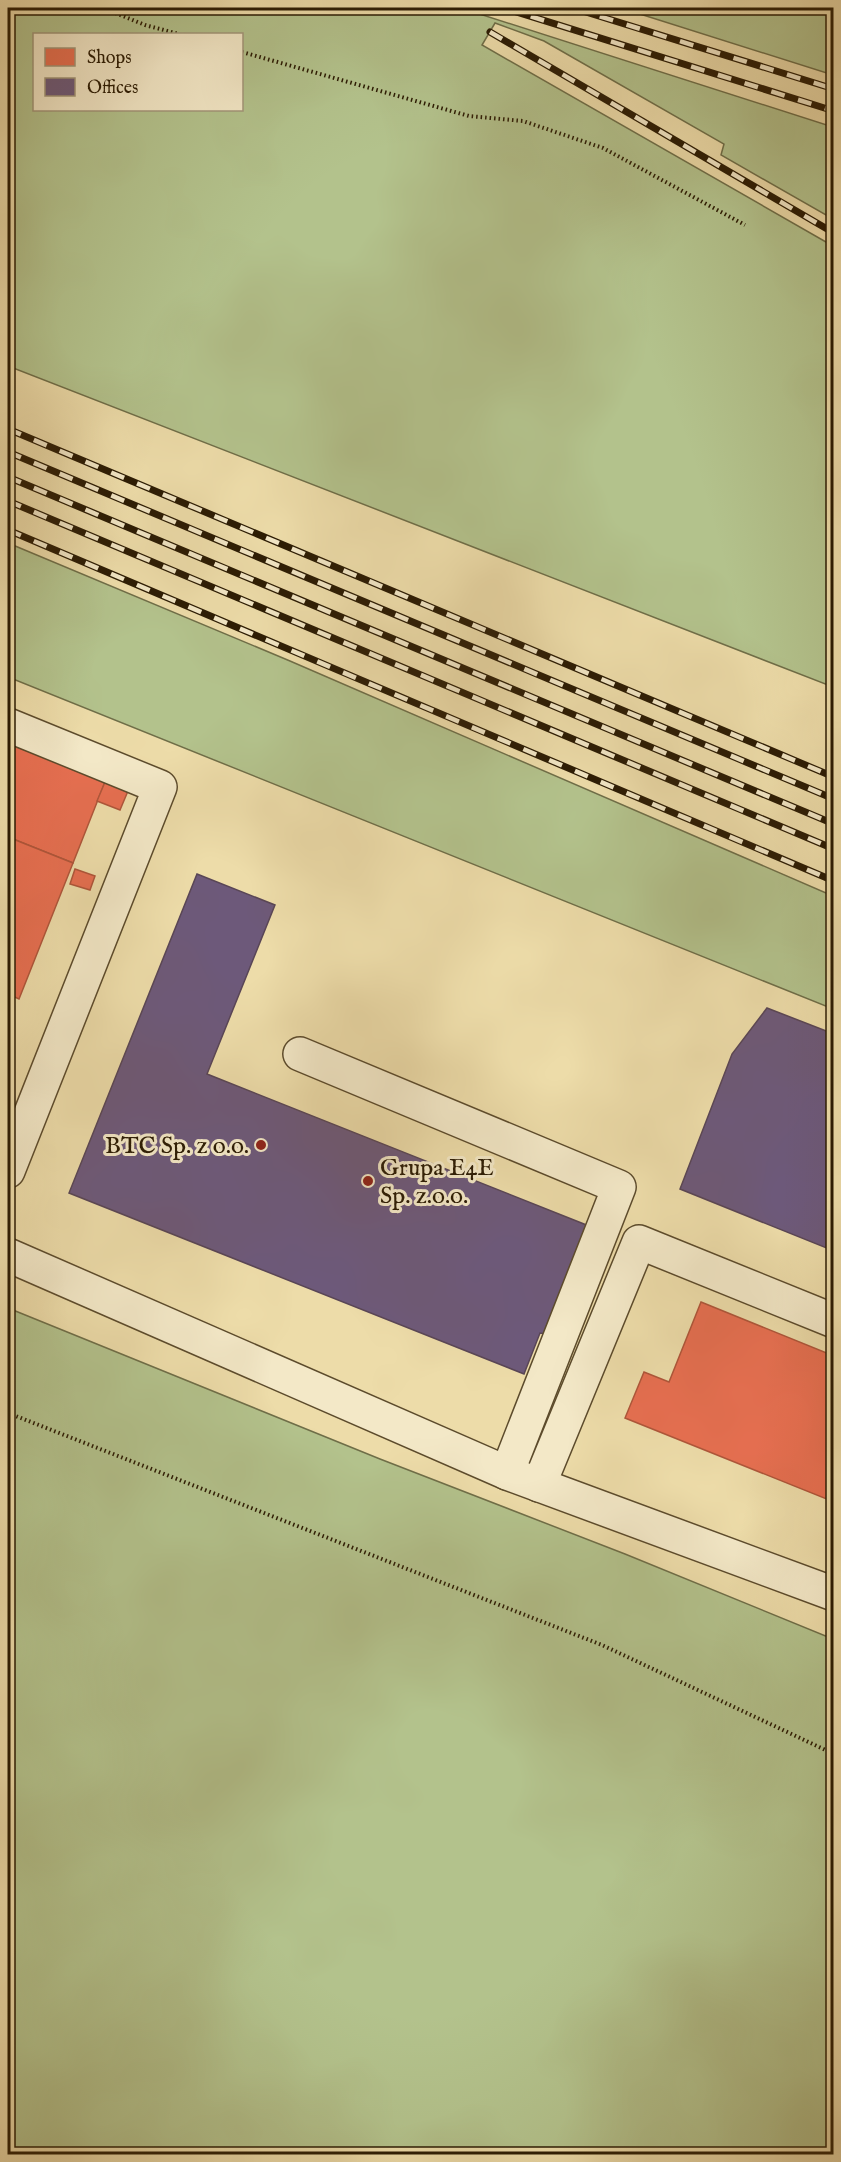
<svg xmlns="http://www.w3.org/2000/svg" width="841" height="2162" font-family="'IM FELL English',serif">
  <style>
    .green { fill: #b3c28c; stroke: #6f6e48; stroke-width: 1.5; fill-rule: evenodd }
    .shops { fill: #e76f51; stroke: #af563a; stroke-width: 1.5 }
    .offices { fill: #6d597a; stroke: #594656; stroke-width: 1.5 }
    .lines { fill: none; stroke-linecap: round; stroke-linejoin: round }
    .minor-casing { stroke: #5c4b2c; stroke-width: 36 }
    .path { stroke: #2b1b03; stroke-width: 4; stroke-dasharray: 1.5 3; stroke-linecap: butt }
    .minor { stroke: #f3e8c7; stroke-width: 33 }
    .rail-casing { stroke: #2b1b03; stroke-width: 7 }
    .rail { stroke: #f3e8c7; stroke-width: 4.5; stroke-dasharray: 14; stroke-linecap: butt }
    .poi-dot { fill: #8f2418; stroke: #f3e8c7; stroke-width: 2 }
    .labels { text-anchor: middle; stroke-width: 6; stroke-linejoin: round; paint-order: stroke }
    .poi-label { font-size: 24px; fill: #2b1b03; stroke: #f3e8c7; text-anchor: end }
  </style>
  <rect width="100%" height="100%" fill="#eddca9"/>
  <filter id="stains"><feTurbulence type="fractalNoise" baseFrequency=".00333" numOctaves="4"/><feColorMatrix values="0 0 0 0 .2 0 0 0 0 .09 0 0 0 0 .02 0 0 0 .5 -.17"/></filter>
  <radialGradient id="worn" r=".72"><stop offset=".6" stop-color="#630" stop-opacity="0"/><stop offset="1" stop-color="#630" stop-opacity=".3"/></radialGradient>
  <g class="green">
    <path d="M8,8h453l372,119v92l-112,-64 3,-11 -180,-103 -49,-18 -13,22 351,201v441l-825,-321zM34,34h208v76h-208z"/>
    <polygon points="621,8 833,8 833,75"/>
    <polygon points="8,543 290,661 833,896 833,1009 8,677"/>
    <polygon points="8,1308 380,1459 625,1554 833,1639 833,2154 8,2154"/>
  </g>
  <g class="shops">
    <polygon points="8,743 105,782 73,863 8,837"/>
    <polygon points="105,782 128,791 120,810 97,801"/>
    <polygon points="8,837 73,863 19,999 8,994"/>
    <polygon points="75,869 95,876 90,890 70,884"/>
    <polygon points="701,1302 834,1356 834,1502 625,1418 644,1372 669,1382"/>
  </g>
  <g class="offices">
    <polygon points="197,874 275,905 207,1074 589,1226 545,1334 540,1333 524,1374 69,1193"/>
    <polygon points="767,1008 834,1034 834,1251 680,1189 732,1054"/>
  </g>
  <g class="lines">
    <defs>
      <g id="minor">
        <polyline points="8,725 160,787 8,1171"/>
        <polyline points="300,1054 619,1187 507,1473"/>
        <polyline points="8,1255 507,1473 834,1594"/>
        <polyline points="539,1485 639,1242 834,1321"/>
      </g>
    </defs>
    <use href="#minor" class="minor-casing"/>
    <g class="path">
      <polyline points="103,8 145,25 179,34"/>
      <polyline points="242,52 469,116 523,121 603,148 745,225"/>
      <polyline points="8,1413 602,1645 834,1754"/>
    </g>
    <use href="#minor" class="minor"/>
    <defs>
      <g id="rail">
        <polyline points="504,8 834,111"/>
        <polyline points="573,8 834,89"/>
        <polyline points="490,32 834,233"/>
        <polyline points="8,429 834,777"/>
        <polyline points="8,452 834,799"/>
        <polyline points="8,477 834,824"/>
        <polyline points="8,501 834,849"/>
        <polyline points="8,530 834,881"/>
      </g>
    </defs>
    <use href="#rail" class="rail-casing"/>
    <use href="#rail" class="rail"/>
  </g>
  <g class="poi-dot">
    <circle cx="261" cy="1145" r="6"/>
    <circle cx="368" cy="1181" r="6"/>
  </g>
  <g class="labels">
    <g class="poi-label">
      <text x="249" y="1153">BTC Sp. z o.o.</text>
      <text x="380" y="1175" text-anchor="start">Grupa E4E<tspan x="380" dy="28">Sp. z.o.o.</tspan></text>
    </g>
  </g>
  <rect width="841" height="2162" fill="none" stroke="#eddca9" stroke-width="30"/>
  <rect x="9" y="9" width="823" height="2144" fill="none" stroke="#2b1b03" stroke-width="3"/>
  <rect x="15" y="15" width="811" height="2132" fill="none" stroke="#2b1b03" stroke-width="1.5"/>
  <rect x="33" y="33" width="210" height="78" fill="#f3e8c7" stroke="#a39679" stroke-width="1.5"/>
  <rect x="45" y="48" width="30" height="18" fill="#e76f51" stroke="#a39679" stroke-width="1.5"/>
  <text x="87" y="63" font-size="18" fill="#2b1b03">Shops</text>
  <rect x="45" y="78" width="30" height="18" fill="#6d597a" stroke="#a39679" stroke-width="1.5"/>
  <text x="87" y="93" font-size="18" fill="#2b1b03">Offices</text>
  <rect width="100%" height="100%" filter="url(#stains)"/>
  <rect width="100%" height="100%" fill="url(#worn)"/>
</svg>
